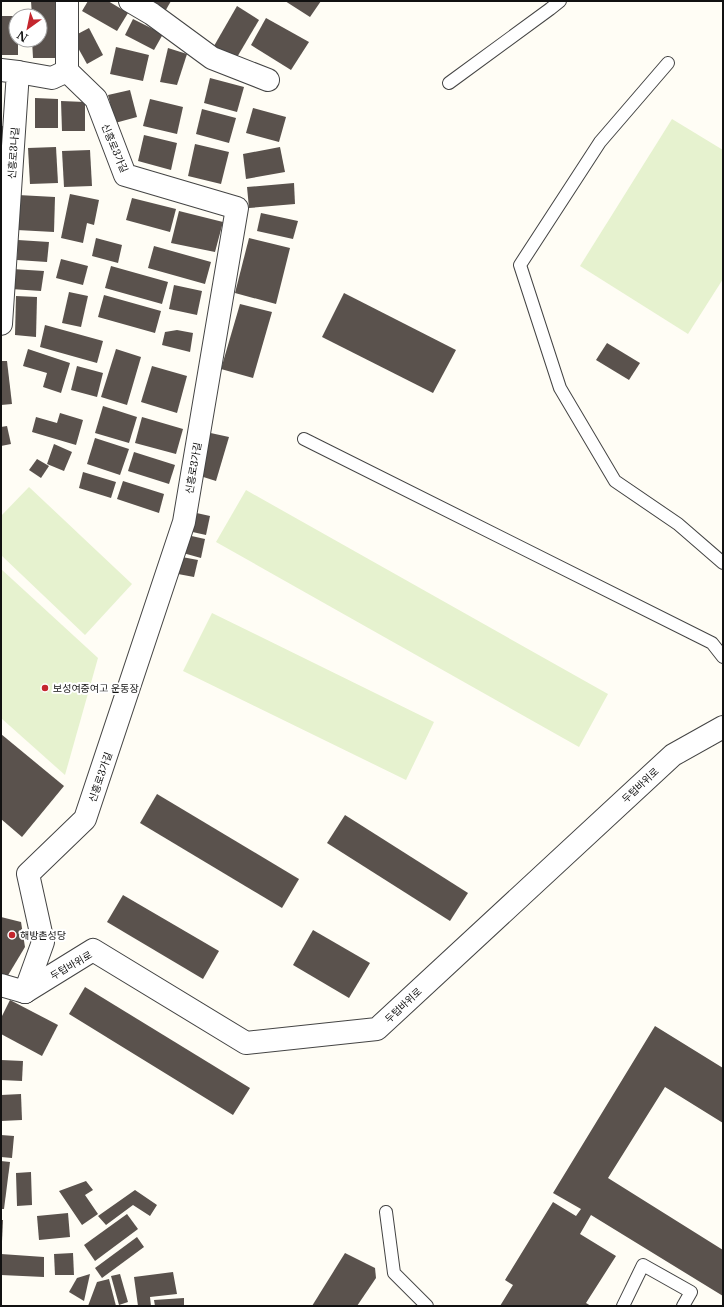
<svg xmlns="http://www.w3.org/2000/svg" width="724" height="1307" font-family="'Libre Baskerville','Noto Sans KR',serif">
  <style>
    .pitch { fill: #e6f2cf }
    .building { fill: #5a524d }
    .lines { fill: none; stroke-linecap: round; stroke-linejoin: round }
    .lane-casing { stroke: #444; stroke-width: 14 }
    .street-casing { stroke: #444; stroke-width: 24 }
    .lane { stroke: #fff; stroke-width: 12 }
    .street { stroke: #fff; stroke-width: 22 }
    .poi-dot { fill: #c4262e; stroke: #fff; stroke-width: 1.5 }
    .labels { text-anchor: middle; stroke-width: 4; stroke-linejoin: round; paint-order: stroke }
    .street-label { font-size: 10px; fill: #111; stroke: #fff }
    .poi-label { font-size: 10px; fill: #111; stroke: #fff; text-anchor: start }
  </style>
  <rect width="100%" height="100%" fill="#fffdf5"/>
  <g class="pitch">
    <polygon points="672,119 723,150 723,279 688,334 580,266"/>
    <polygon points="29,487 132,584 85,635 1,555 1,516"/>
    <polygon points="246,490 608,694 579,747 216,542"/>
    <polygon points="1,569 98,658 65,775 1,718"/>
    <polygon points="212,613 434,722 406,780 183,671"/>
  </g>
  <g class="building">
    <polygon points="31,1 57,1 58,58 33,58 32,40 40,40 40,16 32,16"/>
    <polygon points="88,1 108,1 128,13 117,31 82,11"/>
    <polygon points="142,1 171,1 163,15"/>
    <polygon points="285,1 321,1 310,17"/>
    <polygon points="237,6 259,20 236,59 214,46"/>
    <polygon points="1,16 16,16 16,40 18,40 18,55 1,55"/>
    <polygon points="266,18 309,42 291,70 251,45"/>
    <polygon points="133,19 163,34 154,50 125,35"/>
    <polygon points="89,28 103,55 87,64 72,37"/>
    <polygon points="116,47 149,55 143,81 110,74"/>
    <polygon points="168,48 187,54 177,85 160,82"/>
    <polygon points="210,78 244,87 237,112 204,103"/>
    <polygon points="130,90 137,117 115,123 108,95"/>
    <polygon points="35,98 58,99 58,128 35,128"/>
    <polygon points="150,99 183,107 177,134 143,126"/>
    <polygon points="61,101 85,102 85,131 62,131"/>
    <polygon points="253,108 286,117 279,142 246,133"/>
    <polygon points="202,109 236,118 229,143 196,134"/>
    <polygon points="1,126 9,126 7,156 1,156"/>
    <polygon points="144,135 177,143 171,170 138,161"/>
    <polygon points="195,144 229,152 221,184 188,176"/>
    <polygon points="56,147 58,183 30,184 28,148"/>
    <polygon points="280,147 285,172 246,179 243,154"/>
    <polygon points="90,150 92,186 64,187 62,151"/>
    <polygon points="294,183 295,204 249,208 247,187"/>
    <polygon points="70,194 99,200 94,225 87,223 83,243 61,238"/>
    <polygon points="18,195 55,197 54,232 17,230"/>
    <polygon points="132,198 176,209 170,232 126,220"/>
    <polygon points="179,211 223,222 215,252 171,243"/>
    <polygon points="261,213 298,221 293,239 257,231"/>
    <polygon points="96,238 122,245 118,263 92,256"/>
    <polygon points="249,238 290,248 276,304 235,293"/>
    <polygon points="18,240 49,242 47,262 17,260"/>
    <polygon points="154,246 211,262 205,284 148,268"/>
    <polygon points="61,259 88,266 83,285 56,278"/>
    <polygon points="111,266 168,282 162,304 105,288"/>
    <polygon points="12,269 44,271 41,291 11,289"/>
    <polygon points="174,285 202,291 197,315 169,309"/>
    <polygon points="69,292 88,296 81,327 62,323"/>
    <polygon points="344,293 456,350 433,393 322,337"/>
    <polygon points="104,295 161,311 155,333 98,317"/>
    <polygon points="16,296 37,297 36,337 15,335"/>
    <polygon points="240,304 272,312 253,378 221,369"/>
    <polygon points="45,325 103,341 97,363 40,347"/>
    <polygon points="177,330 193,333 190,352 162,345 165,332"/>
    <polygon points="607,343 640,363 629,380 596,360"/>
    <polygon points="28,349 70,363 61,393 43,387 47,373 23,366"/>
    <polygon points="116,349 141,357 127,405 101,397"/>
    <polygon points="1,361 7,361 12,404 1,405"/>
    <polygon points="77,366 103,373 97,397 71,390"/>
    <polygon points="152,366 187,376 177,413 141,402"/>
    <polygon points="103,406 137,417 129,443 95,433"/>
    <polygon points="60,413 83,420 76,445 32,432 36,417 57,423"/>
    <polygon points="142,417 183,429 176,454 135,443"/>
    <polygon points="7,426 11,444 1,446 1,427"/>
    <polygon points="206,432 229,437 216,481 197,475"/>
    <polygon points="95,438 129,449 120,475 87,464"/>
    <polygon points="54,444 72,452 64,471 47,464"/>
    <polygon points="134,452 175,465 169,484 128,471"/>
    <polygon points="37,459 49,466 41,478 29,470"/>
    <polygon points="83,472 116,482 111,498 79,488"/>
    <polygon points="123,481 164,494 159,513 117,499"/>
    <polygon points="192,512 210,516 206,535 188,531"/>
    <polygon points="187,535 205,539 201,558 183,553"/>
    <polygon points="182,557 198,560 194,577 178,574"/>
    <polygon points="1,734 64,786 22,837 1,819"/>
    <polygon points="157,794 299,879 282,908 140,823"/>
    <polygon points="345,815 468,893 450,921 327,843"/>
    <polygon points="123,895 219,951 203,979 107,922"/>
    <polygon points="1,917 21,922 25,947 7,977 1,975"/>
    <polygon points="313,930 370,963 349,998 293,965"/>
    <polygon points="85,987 250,1088 233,1115 69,1014"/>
    <polygon points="10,1000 58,1025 42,1056 1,1034 1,1018"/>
    <polygon points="655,1026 723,1068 723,1123 665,1087 608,1178 723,1250 723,1296 591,1215 580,1234 616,1256 586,1303 591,1306 500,1306 513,1285 505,1280 553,1202 576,1216 581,1209 553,1193"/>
    <polygon points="1,1060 23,1061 22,1081 1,1080"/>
    <polygon points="21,1094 22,1120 1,1121 1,1095"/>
    <polygon points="1,1135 14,1136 12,1158 1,1157"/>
    <polygon points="1,1161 10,1162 4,1209 1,1209"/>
    <polygon points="31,1172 32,1205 17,1206 16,1173"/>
    <polygon points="86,1181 93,1190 85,1195 98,1214 82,1225 59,1191"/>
    <polygon points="135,1190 157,1205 150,1216 133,1205 106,1225 98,1216"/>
    <polygon points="68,1213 70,1237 39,1240 37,1216"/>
    <polygon points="127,1214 138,1229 95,1261 84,1245"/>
    <polygon points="1,1220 3,1220 2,1241 1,1241"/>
    <polygon points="137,1237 144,1247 102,1278 95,1268"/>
    <polygon points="73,1253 74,1275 55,1275 54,1254"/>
    <polygon points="345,1253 375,1268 376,1278 357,1306 312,1306"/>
    <polygon points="1,1254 44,1257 44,1277 1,1275"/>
    <polygon points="173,1272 177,1294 150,1297 151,1306 138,1306 134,1277"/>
    <polygon points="90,1274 84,1301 69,1292 77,1278"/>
    <polygon points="120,1274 128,1302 119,1305 111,1276"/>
    <polygon points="109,1279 116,1306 88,1306 97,1282"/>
    <polygon points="184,1298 184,1306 155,1306 154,1300"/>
  </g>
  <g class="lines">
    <defs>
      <g id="lane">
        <polyline points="668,63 600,142 520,265 560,388 615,481 678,524 723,563"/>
        <polyline points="449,83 550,9 560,1"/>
        <polyline points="304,439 712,643 723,657"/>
        <polyline points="386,1212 394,1273 427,1306"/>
        <polyline points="623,1306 643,1265 691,1292 683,1306"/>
      </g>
      <g id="street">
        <polyline points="130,1 152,14 212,58 268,80"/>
        <polyline points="1,70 18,72 1,324"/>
        <polyline points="18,72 52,78 67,71"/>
        <polyline points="1,985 25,992"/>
        <polyline points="25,992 43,942 28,874 85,819 184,522 237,208 125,175 96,99 67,71 67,1"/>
        <polyline points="25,992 93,950 246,1043 377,1029 673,755 723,727"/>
      </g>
    </defs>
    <use href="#lane" class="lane-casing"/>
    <use href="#street" class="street-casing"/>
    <use href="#lane" class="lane"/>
    <use href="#street" class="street"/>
  </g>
  <g class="poi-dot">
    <circle cx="45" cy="688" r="4"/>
    <circle cx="12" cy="935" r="4"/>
  </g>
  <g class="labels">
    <g class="street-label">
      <text transform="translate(115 148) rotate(67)" y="4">신흥로3가길</text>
      <text transform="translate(13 153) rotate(-86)" y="4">신흥로3나길</text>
      <text transform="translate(193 468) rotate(-80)" y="4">신흥로3가길</text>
      <text transform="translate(100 777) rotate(-71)" y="4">신흥로3가길</text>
      <text transform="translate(640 785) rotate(-43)" y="4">두텁바위로</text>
      <text transform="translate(71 965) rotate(-30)" y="4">두텁바위로</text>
      <text transform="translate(403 1005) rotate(-43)" y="4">두텁바위로</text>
    </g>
    <g class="poi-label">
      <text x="53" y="692">보성여중여고 운동장</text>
      <text x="20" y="939">해방촌성당</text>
    </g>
  </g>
  <rect width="724" height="1307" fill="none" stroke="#111111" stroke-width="4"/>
  <g transform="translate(28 28) rotate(213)"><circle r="19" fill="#ffffff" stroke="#a0a0a0"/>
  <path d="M0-3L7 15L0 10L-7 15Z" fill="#c4262e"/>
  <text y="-6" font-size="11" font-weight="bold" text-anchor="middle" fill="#111111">N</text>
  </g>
</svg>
